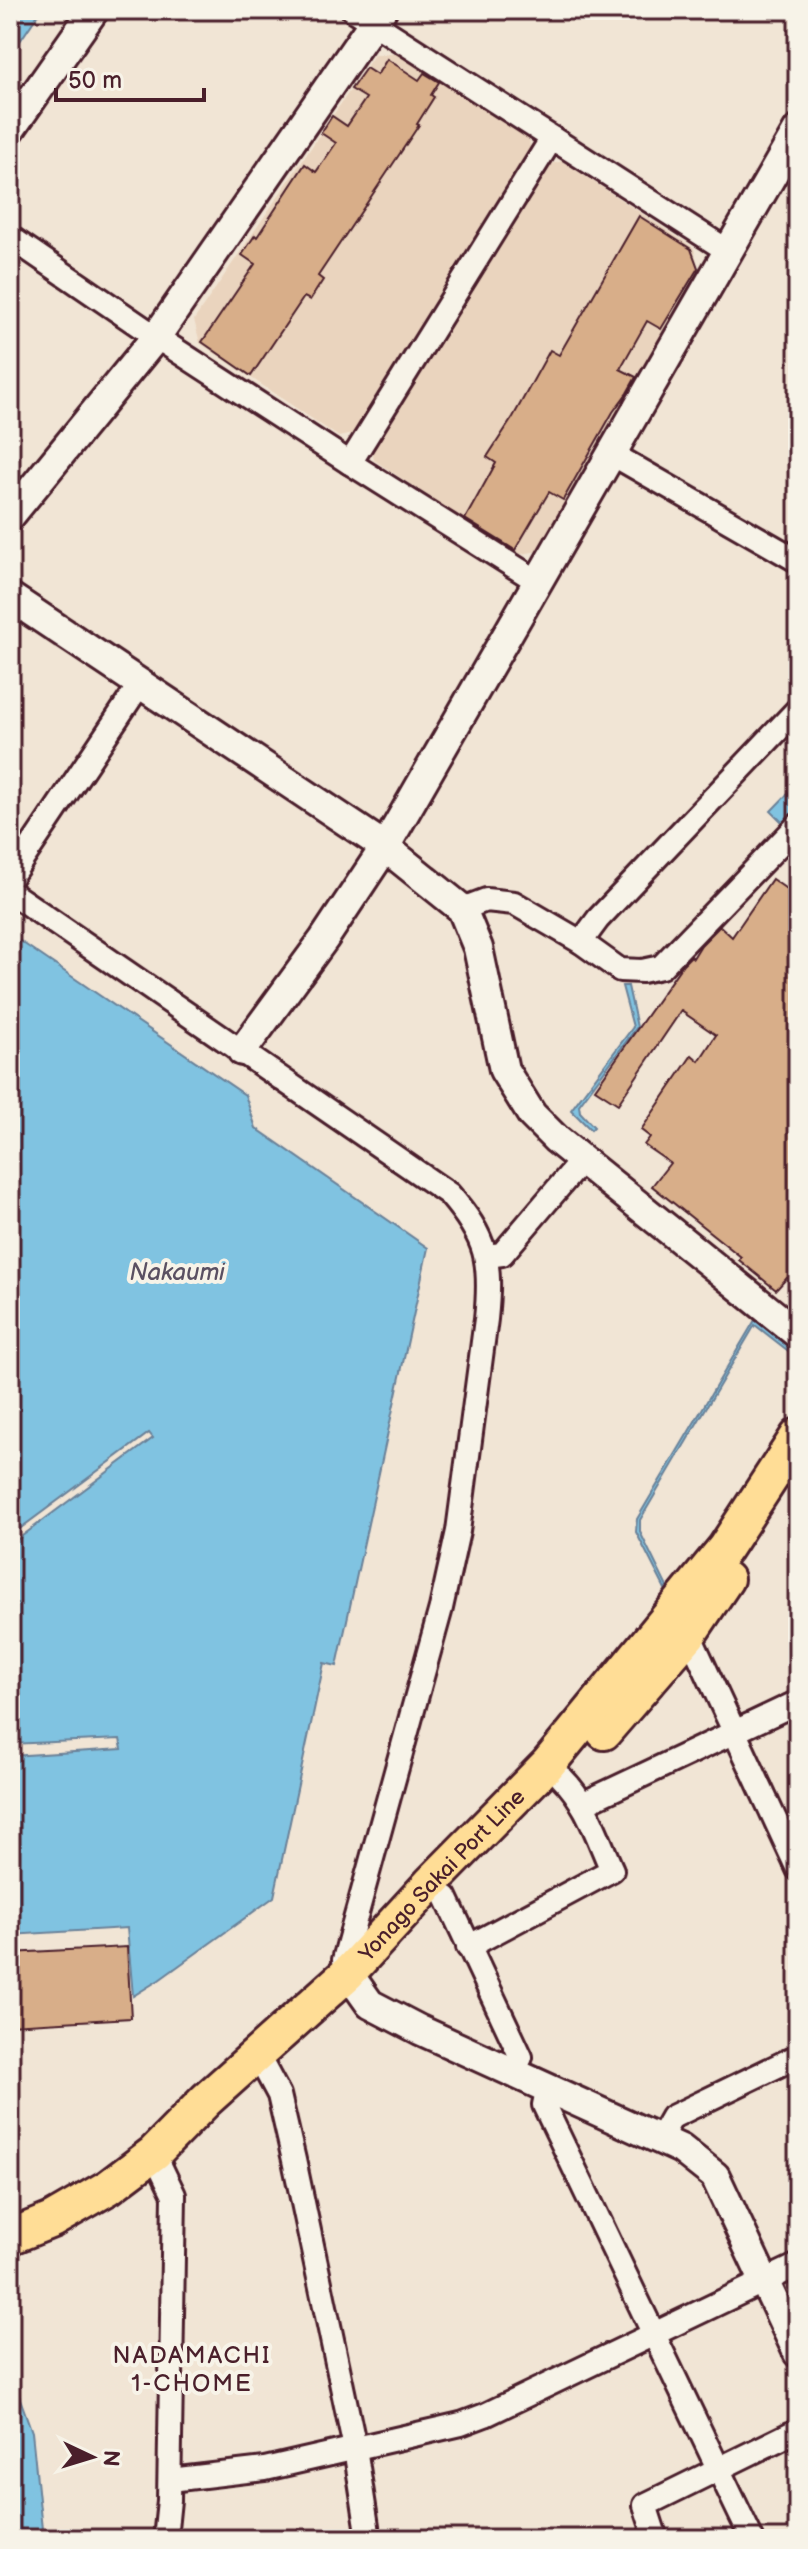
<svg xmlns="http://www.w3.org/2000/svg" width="808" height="2549" font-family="'Balsamiq Sans',sans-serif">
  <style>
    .built { fill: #ead4be }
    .water { fill: #80c3e1; stroke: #6a8198; stroke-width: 2 }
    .building { fill: #d8ae89; stroke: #4a1f2b; stroke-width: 2 }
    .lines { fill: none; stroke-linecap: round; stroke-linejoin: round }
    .minor-casing { stroke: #4a1f2b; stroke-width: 28 }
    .tertiary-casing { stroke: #4a1f2b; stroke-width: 34 }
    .primary-casing { stroke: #4a1f2b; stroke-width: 40 }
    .minor { stroke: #f7f3e8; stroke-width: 22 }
    .tertiary { stroke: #f7f3e8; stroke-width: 28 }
    .primary { stroke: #ffdd96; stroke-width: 34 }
    .labels { text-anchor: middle; stroke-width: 8; stroke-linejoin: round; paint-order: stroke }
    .street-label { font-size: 22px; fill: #4a1f2b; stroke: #f7f3e8 }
    .water-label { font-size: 24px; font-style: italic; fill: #5a5062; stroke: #f7f3e8 }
    .neighbourhood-label { font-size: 24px; letter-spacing: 2px; fill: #4a1f2b; stroke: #f7f3e8 }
  </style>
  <rect width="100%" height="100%" fill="#f1e5d5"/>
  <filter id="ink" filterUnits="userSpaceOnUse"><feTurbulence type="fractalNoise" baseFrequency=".0125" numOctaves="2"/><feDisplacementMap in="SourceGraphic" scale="16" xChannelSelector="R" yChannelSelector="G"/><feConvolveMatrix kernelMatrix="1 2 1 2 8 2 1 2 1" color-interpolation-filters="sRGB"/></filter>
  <g filter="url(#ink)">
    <g class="built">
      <polygon points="396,53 529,139 531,156 356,433 339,437 200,343 194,320 374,55"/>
      <polygon points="562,161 694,248 699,271 538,551 516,555 374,460 371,443 544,166"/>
    </g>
    <g class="water">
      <polygon points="10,10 41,10 10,56"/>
      <polygon points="798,783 798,812 787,827 771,811"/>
      <polygon points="20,941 245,1095 256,1128 428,1248 337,1666 324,1663 274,1897 159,1980 133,1996 127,1928 10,1935 10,1756 122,1749 120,1739 10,1744 10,1545 153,1438 149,1433 10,1536 10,950 12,951"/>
      <polygon points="622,986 628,986 637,1027 579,1105 580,1112 594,1127 591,1130 571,1110 633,1027"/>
      <polygon points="755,1320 792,1350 791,1353 755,1325 640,1520 640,1532 667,1587 665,1589 636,1532 637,1519"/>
      <polygon points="10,2371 32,2432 43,2539 13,2539 10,2521"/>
    </g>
    <g class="building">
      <polygon points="387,59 419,80 424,73 439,82 431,95 434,97 417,124 419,125 318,276 323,280 310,300 304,297 251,376 202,342 255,264 242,255 255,235 257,237 305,164 316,172 336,143 321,133 332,116 347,126 366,98 351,89 366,68 377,75"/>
      <polygon points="639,216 691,249 698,268 661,329 647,321 620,369 636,377 627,393 613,412 563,500 549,492 515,550 465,519 496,463 487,457 513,417 550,350 559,355"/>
      <polygon points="772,879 798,897 798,1281 787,1278 776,1290 739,1260 741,1257 652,1186 670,1163 644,1145 650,1137 641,1130 692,1055 699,1061 716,1035 681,1011 618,1104 595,1089 683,964 691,956 693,958 701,945 720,926 732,937"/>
      <polygon points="127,1947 131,2018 10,2025 10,1953"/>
    </g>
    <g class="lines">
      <defs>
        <g id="minor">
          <polyline points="353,10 728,251"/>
          <polyline points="10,237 156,337 350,463"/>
          <polyline points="612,454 798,561"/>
          <polyline points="537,581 350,463 552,138"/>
          <polyline points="10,878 140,684"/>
          <path d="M10,892l439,302c38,44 43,67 37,125l-28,212 -17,77 -97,352 4,13"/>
          <polyline points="462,909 486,900 514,903 581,942 620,970 642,971 661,967 798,825"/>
          <polyline points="581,942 598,919 798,709"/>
          <polyline points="487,1256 502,1254 582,1160"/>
          <polyline points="689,1634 798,1869"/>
          <polyline points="582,1804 798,1702"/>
          <polyline points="446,1897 521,2057 514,2071"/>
          <path d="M468,1947l144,-77c-14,-31 -25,-68 -50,-92"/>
          <polyline points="258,2056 279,2095 294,2160 355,2448 369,2539"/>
          <polyline points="548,2086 544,2105 752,2539"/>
          <polyline points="660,2138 672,2117 798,2056"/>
          <polyline points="154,2153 174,2195 169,2500 165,2539"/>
          <polyline points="170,2480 265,2469 461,2424 485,2415 798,2265"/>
          <polyline points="656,2539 645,2505 798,2430"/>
        </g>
        <g id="tertiary">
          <polyline points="10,130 94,10"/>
          <polyline points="10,516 156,337 382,10"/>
          <polyline points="10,597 385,847 462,909 478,948 504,1070 532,1115 556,1139 798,1334"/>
          <polyline points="242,1051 324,939 385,847 798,130"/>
          <polyline points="348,1973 370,2004 420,2030 681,2149 715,2176 798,2353"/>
        </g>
        <g id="primary">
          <polyline points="604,1732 689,1634 726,1579"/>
          <path id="s1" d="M10,2237l42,-17 57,-33 45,-34 52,-53 142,-127 82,-89 118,-120 177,-216 73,-112"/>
        </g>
      </defs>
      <use href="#minor" class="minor-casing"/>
      <use href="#tertiary" class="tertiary-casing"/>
      <use href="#primary" class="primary-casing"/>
      <use href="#minor" class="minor"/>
      <use href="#tertiary" class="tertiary"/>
      <use href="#primary" class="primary"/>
    </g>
  </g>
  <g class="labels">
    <g class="street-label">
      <text dy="8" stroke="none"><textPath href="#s1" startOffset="568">Yonago Sakai Port Line</textPath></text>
    </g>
    <g class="water-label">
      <text x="177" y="1280">Nakaumi</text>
    </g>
    <g class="neighbourhood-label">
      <text x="192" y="2363">NADAMACHI<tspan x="192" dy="28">1-CHOME</tspan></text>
    </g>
  </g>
  <rect width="808" height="2549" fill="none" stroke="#f7f3e8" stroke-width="40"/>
  <rect x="20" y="20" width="768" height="2509" fill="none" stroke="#4a1f2b" stroke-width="3" filter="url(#ink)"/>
  <g transform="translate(92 2457) rotate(94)" stroke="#f7f3e8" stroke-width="6" paint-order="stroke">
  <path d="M0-6L14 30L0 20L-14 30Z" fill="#4a1f2b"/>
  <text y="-12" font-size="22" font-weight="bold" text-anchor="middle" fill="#4a1f2b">N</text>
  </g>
  <path d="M56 88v12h148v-12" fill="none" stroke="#4a1f2b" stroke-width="4"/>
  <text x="68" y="88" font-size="24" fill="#4a1f2b" stroke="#f7f3e8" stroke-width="6" paint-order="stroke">50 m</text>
</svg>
